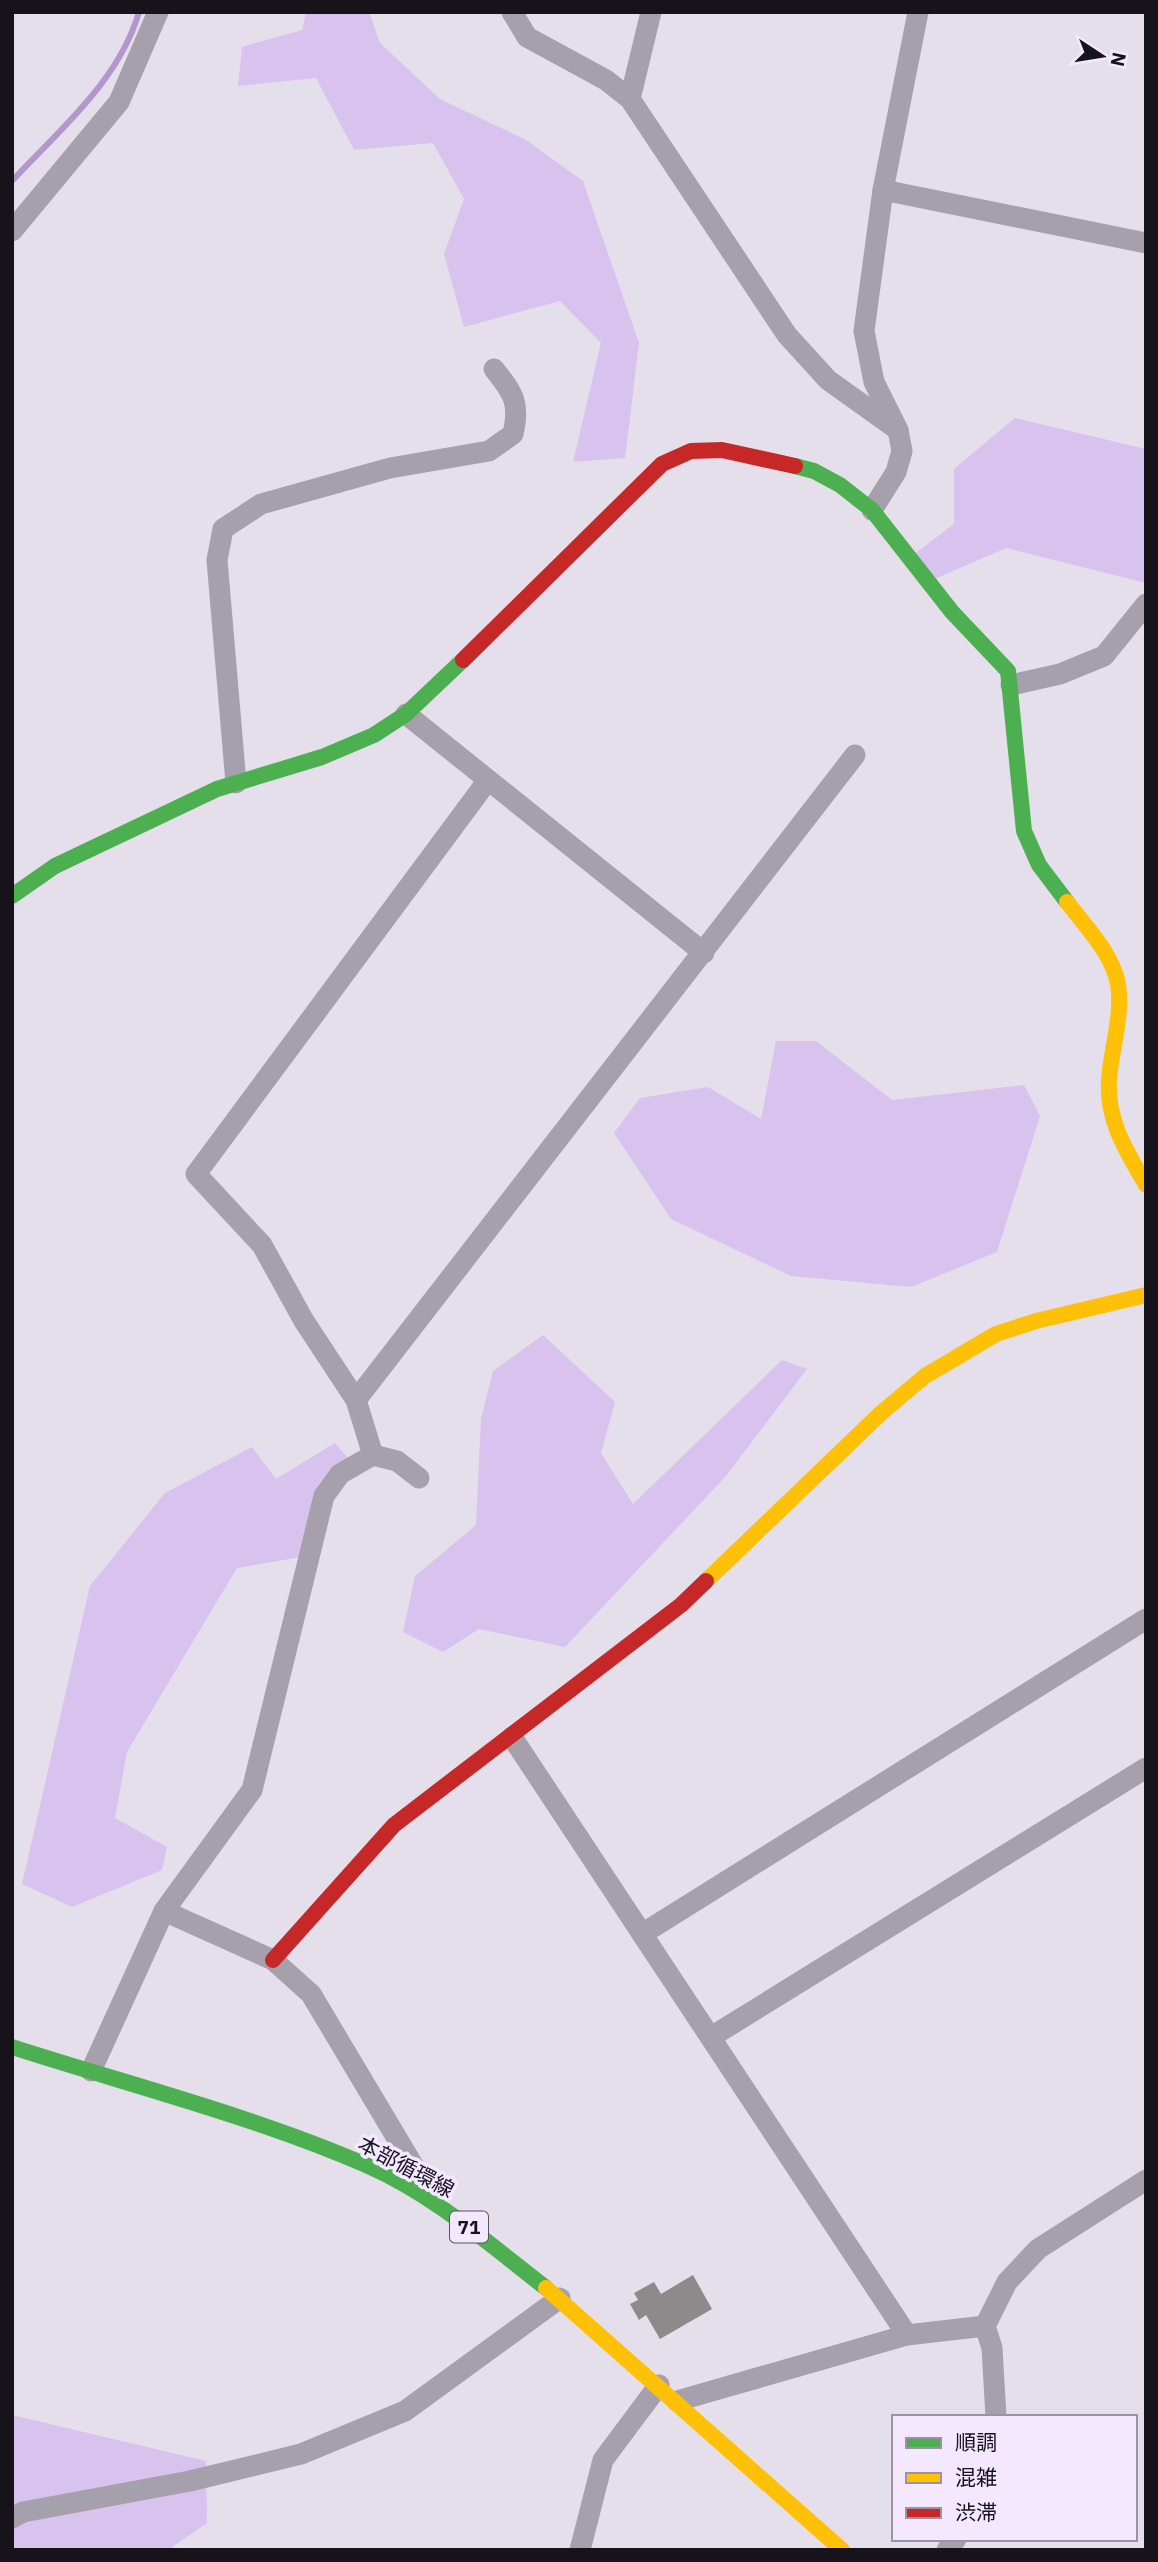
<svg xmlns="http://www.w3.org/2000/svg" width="1158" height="2562" font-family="'IBM Plex Sans','Noto Sans JP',sans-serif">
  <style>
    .green { fill: #d8c2ee }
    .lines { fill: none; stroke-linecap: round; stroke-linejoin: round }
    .stream { stroke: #b296cc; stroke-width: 6 }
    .building { fill: #8e8a8c }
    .street { stroke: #a5a0ab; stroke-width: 21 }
    .fast { stroke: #4caf50; stroke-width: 16 }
    .slow { stroke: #ffc107; stroke-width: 16 }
    .jam { stroke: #c62828; stroke-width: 16 }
    .labels { text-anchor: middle; stroke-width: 7; stroke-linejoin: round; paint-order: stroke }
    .shield { fill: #f3e8ff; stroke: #59535f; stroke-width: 2 }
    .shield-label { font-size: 19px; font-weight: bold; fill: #17131b }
    .street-label { font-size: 21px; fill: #17131b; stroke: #f3e8ff }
  </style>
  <rect width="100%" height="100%" fill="#e5dfec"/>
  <g class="green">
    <polygon points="306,12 369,12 380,43 440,99 526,140 583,181 639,343 625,458 573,462 601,343 560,301 464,327 444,254 464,199 433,143 354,150 316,78 238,86 242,47 302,30"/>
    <polygon points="1015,418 1146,449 1146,583 1006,548 930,581 913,555 954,524 954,469"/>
    <polygon points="776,1041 816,1041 892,1100 1024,1085 1040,1116 997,1252 911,1287 791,1276 671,1219 614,1133 640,1098 708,1087 761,1119"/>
    <polygon points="543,1335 615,1402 601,1453 633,1504 782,1360 807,1369 726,1476 565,1647 479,1629 443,1652 403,1632 415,1576 476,1525 481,1419 493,1371"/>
    <polygon points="335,1443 349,1459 301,1557 237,1568 127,1752 115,1818 167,1847 162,1870 72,1907 22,1884 90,1586 165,1493 252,1447 276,1479"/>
    <polygon points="12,2415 206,2461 207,2523 168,2550 12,2550"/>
  </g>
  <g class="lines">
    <path class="stream" d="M12,181c47,-51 107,-100 127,-169"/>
  </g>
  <polygon class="building" points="693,2275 712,2309 660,2339 646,2315 639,2320 630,2304 638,2300 634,2293 654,2282 661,2294"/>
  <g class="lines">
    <g class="street">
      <polyline points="512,12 527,37 606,80 630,99 787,335 828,380 898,430"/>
      <polyline points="630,99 651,12"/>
      <polyline points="883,190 1146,243"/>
      <polyline points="12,231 119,102 158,12"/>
      <polyline points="872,510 896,472 902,451 898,430 874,382 864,331 883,190 918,12"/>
      <polyline points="1011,685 1060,674 1104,656 1146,604"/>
      <polyline points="406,714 704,953"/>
      <path d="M236,783l-19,-223 6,-31 38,-25 129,-36 99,-17 24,-17c7,-31 1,-40 -19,-65"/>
      <polyline points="356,1400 855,755"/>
      <polyline points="373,1455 356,1400 304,1321 262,1245 196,1174 488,780"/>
      <polyline points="512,1737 907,2335"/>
      <polyline points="164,1911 273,1960 311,1994 432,2197"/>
      <polyline points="642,1934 1146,1619"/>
      <polyline points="711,2037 1146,1768"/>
      <polyline points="91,2071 164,1911 252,1790 324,1496 340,1474 373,1455 397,1461 419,1478"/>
      <polyline points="677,2401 907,2335 985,2326"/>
      <polyline points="996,2417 992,2348 985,2326 1007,2282 1038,2249 1146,2180"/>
      <polyline points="12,2518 23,2512 190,2481 301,2454 405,2411 560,2298"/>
      <polyline points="580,2550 603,2460 659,2385"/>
      <polyline points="947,2550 956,2539"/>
    </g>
    <g class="fast">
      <polyline points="795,466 814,471 840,485 872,510 952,612 1008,671 1024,831 1039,865 1067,902"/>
      <polyline points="12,896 55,866 217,789 322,757 374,735 406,714 463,660"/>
      <path d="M12,2047c115,37 244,70 354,118 67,29 123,79 180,123"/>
    </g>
    <g class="slow">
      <path d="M1067,902c19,25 45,51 51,82 5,32 -7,65 -9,96 -3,40 18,72 37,105"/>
      <polyline points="706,1581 881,1413 925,1376 996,1334 1036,1321 1146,1295"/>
      <polyline points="546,2288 842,2550"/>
    </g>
    <g class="jam">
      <polyline points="463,660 662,464 691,451 722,450 795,466"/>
      <polyline points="273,1960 394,1825 681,1605 706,1581"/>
    </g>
  </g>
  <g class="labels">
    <rect class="shield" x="450" y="2211.5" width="38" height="31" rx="5"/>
    <g class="shield-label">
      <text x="469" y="2234">71</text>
    </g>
    <g class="street-label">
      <text transform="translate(406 2167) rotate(28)" y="7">本部循環線</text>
    </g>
  </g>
  <rect width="1158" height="2562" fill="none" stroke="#17131b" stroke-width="28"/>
  <rect x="892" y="2415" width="245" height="126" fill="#f3e8ff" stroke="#9b93a4" stroke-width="2"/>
  <rect x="906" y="2438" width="35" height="10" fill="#4caf50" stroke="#9b93a4" stroke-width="2"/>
  <text x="955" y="2450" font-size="21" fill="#17131b">順調</text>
  <rect x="906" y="2473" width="35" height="10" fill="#ffc107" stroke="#9b93a4" stroke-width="2"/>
  <text x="955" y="2485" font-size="21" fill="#17131b">混雑</text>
  <rect x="906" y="2508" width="35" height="10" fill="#c62828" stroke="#9b93a4" stroke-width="2"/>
  <text x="955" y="2520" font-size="21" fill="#17131b">渋滞</text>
  <g transform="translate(1102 56) rotate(102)" stroke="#f3e8ff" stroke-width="5" paint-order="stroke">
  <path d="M0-5L12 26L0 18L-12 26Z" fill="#17131b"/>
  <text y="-10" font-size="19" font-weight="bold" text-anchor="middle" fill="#17131b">N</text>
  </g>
</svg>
